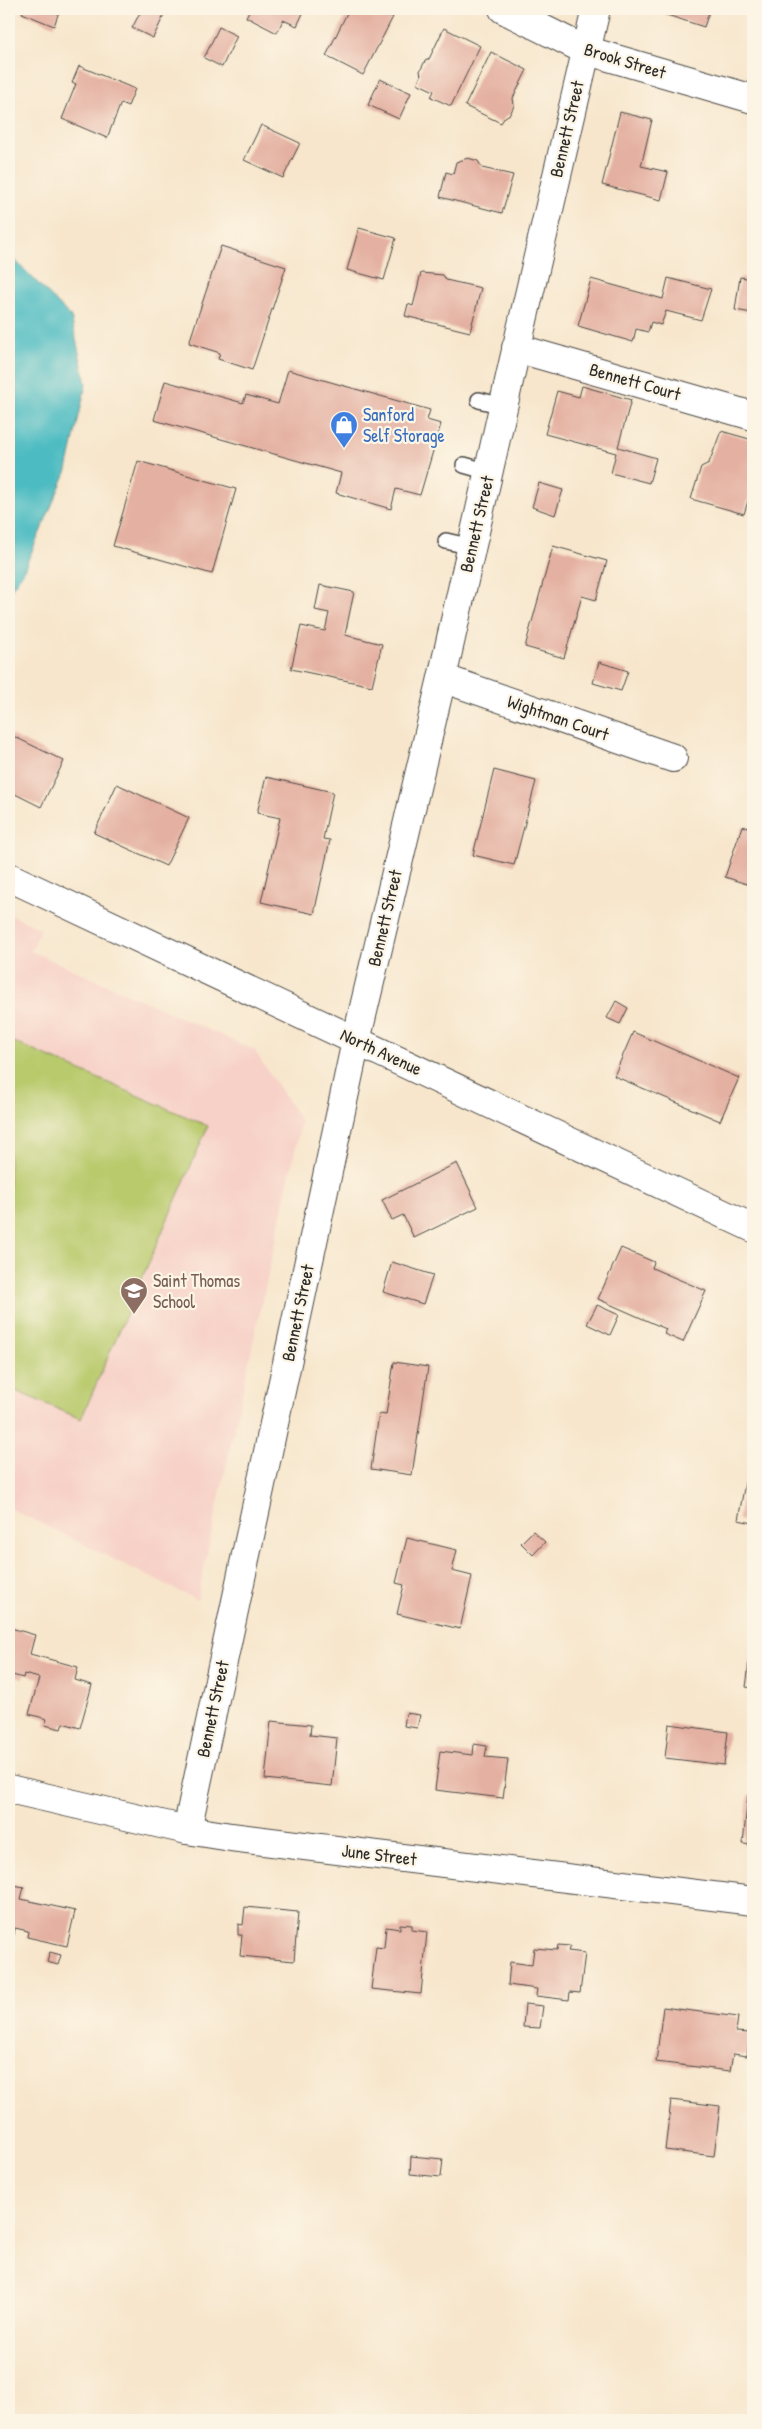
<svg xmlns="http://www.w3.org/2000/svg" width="762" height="2429" font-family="'Patrick Hand',sans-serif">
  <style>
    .built { fill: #f7d1c7 }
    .green { fill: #b9ca6d; stroke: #727a4c }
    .water { fill: #4dbcc2; stroke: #3c7476 }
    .building { fill: #e4b0a1 }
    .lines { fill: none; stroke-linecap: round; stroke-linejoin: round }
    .lane-casing { stroke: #4a4743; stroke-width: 18 }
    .street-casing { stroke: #4a4743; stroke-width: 30 }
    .lane { stroke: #fff; stroke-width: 15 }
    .street { stroke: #fff; stroke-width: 28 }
    .labels { text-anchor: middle; stroke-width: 4.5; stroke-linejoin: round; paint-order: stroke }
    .street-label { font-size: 18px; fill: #2b2b2b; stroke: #fcf5e5 }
    .shop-label { font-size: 18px; fill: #366cbe; stroke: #fcf5e5; text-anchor: start }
    .education-label { font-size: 18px; fill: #785e54; stroke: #fcf5e5; text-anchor: start }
  </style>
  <rect width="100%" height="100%" fill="#fcf5e5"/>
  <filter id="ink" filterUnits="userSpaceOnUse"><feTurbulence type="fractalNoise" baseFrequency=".02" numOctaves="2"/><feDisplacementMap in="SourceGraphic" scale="10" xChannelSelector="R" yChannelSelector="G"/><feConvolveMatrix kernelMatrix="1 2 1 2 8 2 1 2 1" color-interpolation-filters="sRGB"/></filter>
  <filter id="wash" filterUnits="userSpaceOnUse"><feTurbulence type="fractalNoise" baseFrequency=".0096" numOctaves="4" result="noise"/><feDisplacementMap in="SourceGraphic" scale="20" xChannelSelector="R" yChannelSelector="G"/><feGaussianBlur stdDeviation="1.12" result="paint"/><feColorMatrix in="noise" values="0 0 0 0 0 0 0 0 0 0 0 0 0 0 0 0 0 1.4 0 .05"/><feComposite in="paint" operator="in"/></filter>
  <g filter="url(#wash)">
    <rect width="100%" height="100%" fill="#f7e6cc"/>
    <polygon class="built" points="9,914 41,929 31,951 254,1050 301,1122 197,1600 9,1508"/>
    <polygon class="green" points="9,1040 208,1126 81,1419 9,1388"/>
    <polygon class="water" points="9,254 71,317 86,384 67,470 22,574 9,592"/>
    <g id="blocks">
      <g class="building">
        <polygon points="24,9 60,9 54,26 22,13"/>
        <polygon points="142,9 167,9 153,38 132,28"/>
        <polygon points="250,9 305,9 297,26 283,20 277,33 246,17"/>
        <polygon points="349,9 377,9 393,17 363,75 326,56"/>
        <polygon points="665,9 710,9 704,27 664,14"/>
        <polygon points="219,27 237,36 222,67 204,58"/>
        <polygon points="444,28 480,46 451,106 431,97 434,91 417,83 421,76 420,71 425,61 429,59"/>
        <polygon points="491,52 527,70 513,98 514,106 510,114 505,117 501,123 465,106"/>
        <polygon points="79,66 135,89 128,106 121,103 107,138 62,119 76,84 72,83"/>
        <polygon points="380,79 411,93 399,119 368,105"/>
        <polygon points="620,112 652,120 641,166 668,172 661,200 602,185"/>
        <polygon points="261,125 300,143 283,178 244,160"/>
        <polygon points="468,158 478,161 482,168 513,175 502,213 440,197 446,172 453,174 456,162"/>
        <polygon points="359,228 396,238 384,280 347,270"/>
        <polygon points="221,246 286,267 252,370 218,359 220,353 189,343"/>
        <polygon points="421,273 443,275 446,280 481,288 470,332 405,316 408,304 413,306"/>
        <polygon points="740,277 753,279 752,313 735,310"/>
        <polygon points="668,278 711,289 701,320 666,311 661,325 651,322 648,332 636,329 633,342 578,326 591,279 663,299"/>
        <polygon points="288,370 430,410 427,420 441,424 420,495 396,489 391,509 336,493 341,473 154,420 165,381 243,403 246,395 278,404"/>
        <polygon points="582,386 631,400 618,447 656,458 649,483 611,473 616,453 545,434 557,391 579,397"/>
        <polygon points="721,431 753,440 753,485 744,514 691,499 701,467 709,463"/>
        <polygon points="138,461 236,489 212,574 113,546"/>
        <polygon points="539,483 563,490 555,515 532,507"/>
        <polygon points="553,546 607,561 596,600 582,596 564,658 525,647"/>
        <polygon points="320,585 354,592 345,635 382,644 372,686 291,669 301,626 325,631 329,613 315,610"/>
        <polygon points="599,662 628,671 621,691 593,683"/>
        <polygon points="9,734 64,761 41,807 9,791"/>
        <polygon points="494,770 536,781 514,865 473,855"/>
        <polygon points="266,777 333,792 323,839 330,840 314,914 261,902 280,818 257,813"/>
        <polygon points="117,784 189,818 166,866 94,833"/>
        <polygon points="742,826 753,829 753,886 725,877"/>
        <polygon points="616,1001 628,1008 620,1024 607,1018"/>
        <polygon points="633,1032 739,1078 720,1121 614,1076"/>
        <polygon points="457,1163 478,1207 414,1238 403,1215 392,1220 382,1200"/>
        <polygon points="621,1248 654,1262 652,1268 706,1291 683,1342 664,1334 666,1329 598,1299"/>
        <polygon points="392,1262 433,1275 423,1304 383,1292"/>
        <polygon points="597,1305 619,1315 610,1335 587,1324"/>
        <polygon points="394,1362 428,1367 412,1475 371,1469 379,1414 386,1415"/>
        <polygon points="749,1462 753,1463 753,1523 738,1520"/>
        <polygon points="533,1531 545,1542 533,1555 521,1543"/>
        <polygon points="407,1538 457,1550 452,1571 472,1576 460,1629 397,1614 404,1585 396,1583"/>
        <polygon points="11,1628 35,1635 30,1654 78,1667 75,1680 92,1685 80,1728 63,1723 61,1729 45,1725 47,1719 29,1714 39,1678 24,1674 23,1678 9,1674 9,1638"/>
        <polygon points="751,1649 753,1649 753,1688 746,1687"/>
        <polygon points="406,1713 420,1715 417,1728 404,1726"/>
        <polygon points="271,1721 311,1725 310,1735 337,1738 332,1786 265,1779"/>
        <polygon points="669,1724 728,1732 724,1765 665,1758"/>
        <polygon points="474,1744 487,1746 485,1757 508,1759 503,1798 435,1790 440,1751 473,1755"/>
        <polygon points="748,1795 753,1796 753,1845 743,1844"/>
        <polygon points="9,1884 24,1887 21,1899 75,1911 67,1946 27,1937 28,1931 15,1928 14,1935 9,1934"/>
        <polygon points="245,1907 298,1912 294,1961 240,1956 242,1935 238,1935 238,1924 243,1925"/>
        <polygon points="400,1924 412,1925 412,1930 427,1932 421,1994 371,1989 376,1947 384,1948 386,1927 400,1929"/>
        <polygon points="558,1945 570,1946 568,1951 585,1953 580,1993 570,1992 569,2000 536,1996 537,1989 508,1985 510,1962 532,1965 534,1948 557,1950"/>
        <polygon points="50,1952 61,1955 58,1965 47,1962"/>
        <polygon points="525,2004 543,2006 540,2028 523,2027"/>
        <polygon points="663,2007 738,2017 736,2032 750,2033 747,2056 733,2054 730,2071 656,2062"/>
        <polygon points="671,2100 720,2106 714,2156 665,2150"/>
        <polygon points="411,2156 443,2159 441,2177 410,2174"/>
      </g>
    </g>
  </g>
  <g filter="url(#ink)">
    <use href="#blocks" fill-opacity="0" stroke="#4a4743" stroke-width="1"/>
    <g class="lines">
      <defs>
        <g id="lane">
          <polyline points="479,400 503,406"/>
          <polyline points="464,465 489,472"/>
          <polyline points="446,541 472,547"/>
        </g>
        <g id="street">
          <polyline points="503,9 585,50 753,99"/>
          <polyline points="516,348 753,416"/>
          <polyline points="442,678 673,758"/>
          <polyline points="9,877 753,1228"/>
          <polyline points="9,1789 187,1830 231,1837 753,1901"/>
          <polyline points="187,1830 356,1041 442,678 514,359 596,9"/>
        </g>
      </defs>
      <use href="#lane" class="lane-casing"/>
      <use href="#street" class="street-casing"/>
      <use href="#lane" class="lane"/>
      <use href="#street" class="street"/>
    </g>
  </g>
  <defs>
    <symbol id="shop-pin" viewBox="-11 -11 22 30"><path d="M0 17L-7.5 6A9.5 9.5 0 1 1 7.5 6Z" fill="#3f7fe0" stroke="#fcf5e5"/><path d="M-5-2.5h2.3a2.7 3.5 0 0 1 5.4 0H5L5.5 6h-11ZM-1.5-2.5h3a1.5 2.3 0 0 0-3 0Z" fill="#fff"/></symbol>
    <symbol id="school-pin" viewBox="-11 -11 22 30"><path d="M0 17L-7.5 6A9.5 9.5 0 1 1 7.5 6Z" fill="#8d6e63" stroke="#fcf5e5"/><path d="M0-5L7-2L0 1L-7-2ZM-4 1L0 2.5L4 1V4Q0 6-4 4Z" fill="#fff"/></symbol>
  </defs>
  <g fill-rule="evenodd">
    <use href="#shop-pin" x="328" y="409" width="32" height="43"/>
    <use href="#school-pin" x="118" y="1275" width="32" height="43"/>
  </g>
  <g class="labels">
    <g class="street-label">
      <text transform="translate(625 61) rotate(17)" y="6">Brook Street</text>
      <text transform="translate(567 129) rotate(-77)" y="6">Bennett Street</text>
      <text transform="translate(635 382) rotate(16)" y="6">Bennett Court</text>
      <text transform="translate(477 524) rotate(-77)" y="6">Bennett Street</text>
      <text transform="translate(558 718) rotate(19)" y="6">Wightman Court</text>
      <text transform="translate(385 918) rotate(-77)" y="6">Bennett Street</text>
      <text transform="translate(381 1052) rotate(25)" y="6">North Avenue</text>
      <text transform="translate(298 1313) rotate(-78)" y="6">Bennett Street</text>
      <text transform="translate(213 1709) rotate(-78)" y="6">Bennett Street</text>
      <text transform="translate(379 1855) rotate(7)" y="6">June Street</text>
    </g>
    <g class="shop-label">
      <text x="363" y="421">Sanford<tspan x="363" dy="21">Self Storage</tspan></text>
    </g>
    <g class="education-label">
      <text x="153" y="1287">Saint Thomas<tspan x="153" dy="21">School</tspan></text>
    </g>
  </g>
  <rect width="762" height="2429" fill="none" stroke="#fcf5e5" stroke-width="30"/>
</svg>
